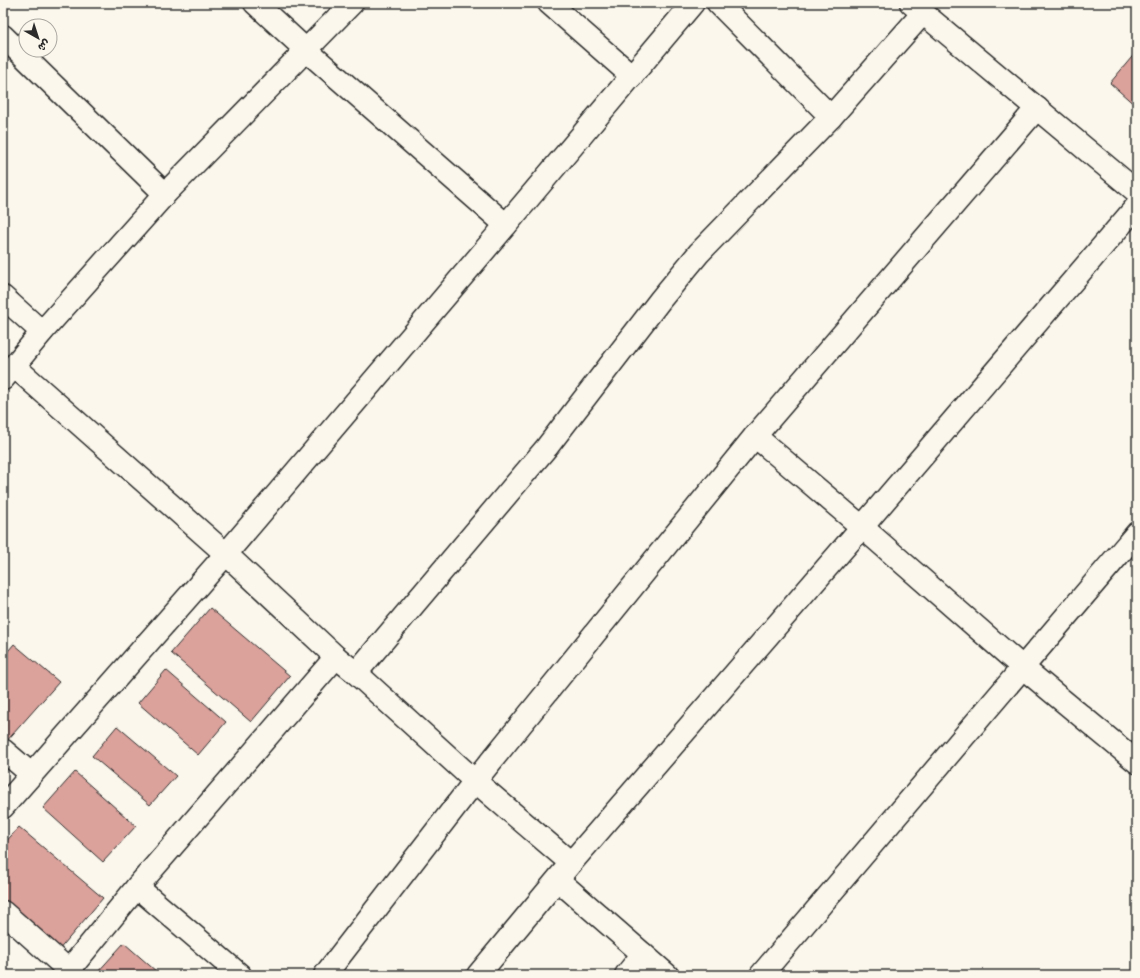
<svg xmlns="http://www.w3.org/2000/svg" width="1140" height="978" font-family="'Indie Flower','Playpen Sans Arabic',sans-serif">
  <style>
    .building { fill: #dba19b; stroke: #2b2b2b }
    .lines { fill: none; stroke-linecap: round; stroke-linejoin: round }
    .minor-casing { stroke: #2b2b2b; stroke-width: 25 }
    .minor { stroke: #fbf7ec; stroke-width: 22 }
  </style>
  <rect width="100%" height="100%" fill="#fbf7ec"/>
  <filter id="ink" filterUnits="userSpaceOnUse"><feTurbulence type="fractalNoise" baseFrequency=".025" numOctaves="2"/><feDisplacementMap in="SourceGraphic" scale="8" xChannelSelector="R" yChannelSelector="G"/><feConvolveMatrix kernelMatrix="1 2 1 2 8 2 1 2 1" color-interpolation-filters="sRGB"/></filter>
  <g filter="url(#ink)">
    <g class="building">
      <polygon points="1137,51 1137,107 1110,83"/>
      <polygon points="210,608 290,676 251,722 171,653"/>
      <polygon points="14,644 59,682 5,743 3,741 3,657"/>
      <polygon points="166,670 226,722 198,755 138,703"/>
      <polygon points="117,726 176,776 150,805 92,756"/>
      <polygon points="75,772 136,826 103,862 43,808"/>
      <polygon points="19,827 103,898 58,951 3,904 3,845"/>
      <polygon points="124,943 157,972 155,975 96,974"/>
    </g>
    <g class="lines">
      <defs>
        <g id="minor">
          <polyline points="255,3 306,50 506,225"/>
          <polyline points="549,3 632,76"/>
          <polyline points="718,3 831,117"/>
          <polyline points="911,3 1137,192"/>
          <polyline points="3,36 165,194"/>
          <polyline points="3,297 42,332"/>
          <polyline points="14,366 226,554 336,657 356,673 475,781 571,863"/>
          <polyline points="3,379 42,332 165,194 352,3"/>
          <polyline points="755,436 862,527 1022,667 1137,762"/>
          <polyline points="356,673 547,447 661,299 699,253 831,117 923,13"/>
          <polyline points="3,750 31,774"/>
          <polyline points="3,807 226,554 506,225 693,3"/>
          <polyline points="558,880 667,975"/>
          <polyline points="137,887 240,975"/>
          <polyline points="3,912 74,975"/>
          <polyline points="65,975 137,887 336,657"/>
          <polyline points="325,975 475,781 755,436 1037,108"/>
          <polyline points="478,975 571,863 862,527 1137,206"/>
          <polyline points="626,975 643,954"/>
          <polyline points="761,975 1137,533"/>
        </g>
      </defs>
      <use href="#minor" class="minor-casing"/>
      <use href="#minor" class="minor"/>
    </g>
  </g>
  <rect width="1140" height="978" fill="none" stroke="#fbf7ec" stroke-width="16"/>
  <rect x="8" y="8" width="1124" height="962" fill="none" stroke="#2b2b2b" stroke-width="1.5" filter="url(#ink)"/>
  <g transform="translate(38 38) rotate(141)"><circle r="19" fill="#fbf7ec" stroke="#a8a59f"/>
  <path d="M0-3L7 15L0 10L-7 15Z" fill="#2b2b2b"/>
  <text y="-6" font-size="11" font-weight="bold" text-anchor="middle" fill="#2b2b2b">ش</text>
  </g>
</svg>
